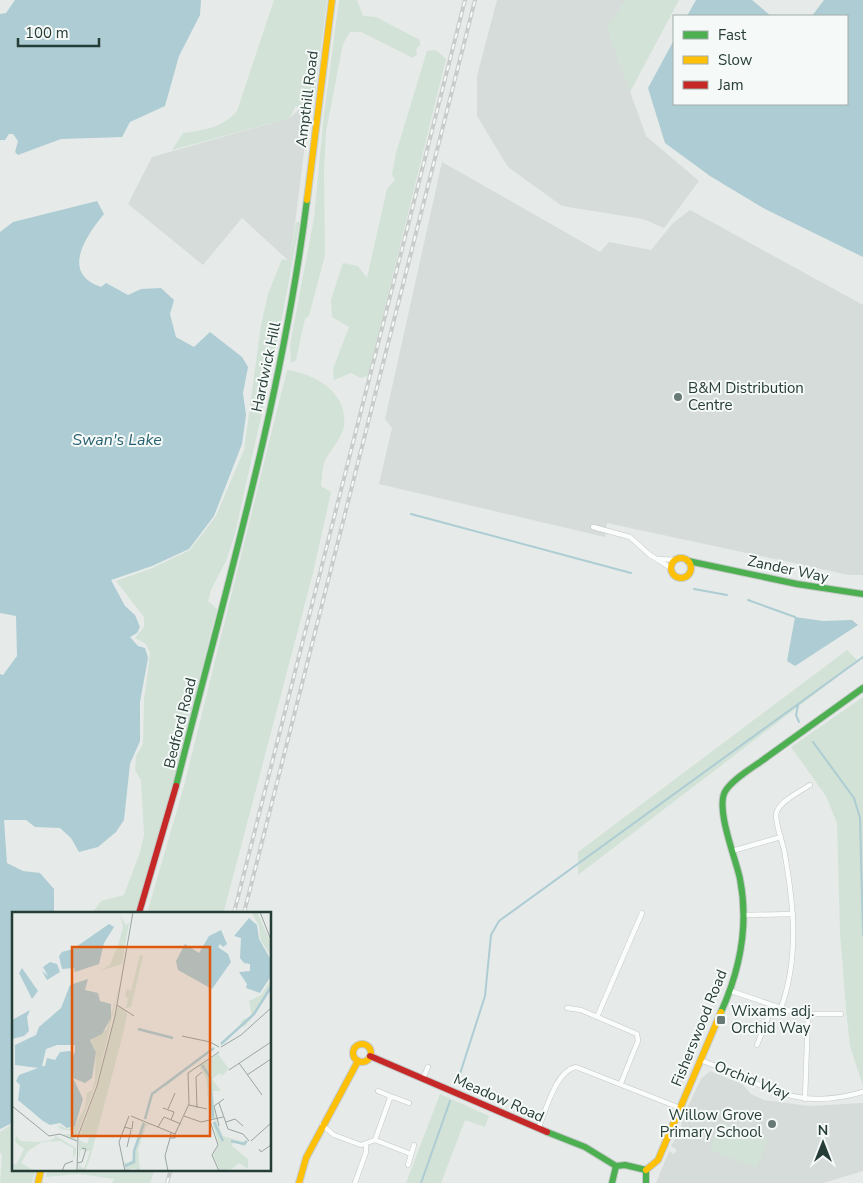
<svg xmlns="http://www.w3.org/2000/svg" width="863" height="1183" font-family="'Nunito Sans',sans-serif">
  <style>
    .built { fill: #d5dcd9 }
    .green { fill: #d2e2d7 }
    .water { fill: #adccd3 }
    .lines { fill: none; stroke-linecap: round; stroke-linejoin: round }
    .stream { stroke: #adccd3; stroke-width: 2 }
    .street-casing { stroke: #c3c8c6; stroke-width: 5.5 }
    .fast-casing { stroke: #c3c9c7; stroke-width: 8 }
    .slow-casing { stroke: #c3c9c7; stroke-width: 8 }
    .jam-casing { stroke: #c3c9c7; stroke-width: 8 }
    .street { stroke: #fbfcfc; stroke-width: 4.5 }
    .fast { stroke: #4caf50; stroke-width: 6 }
    .slow { stroke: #ffc107; stroke-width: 6 }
    .jam { stroke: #c62828; stroke-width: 6 }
    .rail-casing { stroke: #c8ccca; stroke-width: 4 }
    .rail { stroke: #f5f9f7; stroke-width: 2; stroke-dasharray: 5.5; stroke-linecap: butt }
    .poi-dot { fill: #697975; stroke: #f5f9f7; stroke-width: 2 }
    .labels { text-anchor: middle; stroke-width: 4; stroke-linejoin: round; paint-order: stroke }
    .street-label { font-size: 15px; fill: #263c37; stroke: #f5f9f7 }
    .poi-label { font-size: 15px; fill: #263c37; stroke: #f5f9f7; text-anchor: start }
    .water-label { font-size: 16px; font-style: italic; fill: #276171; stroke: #f5f9f7 }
    .inset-river { fill: none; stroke: #adccd3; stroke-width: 2.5 }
    .inset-road { fill: none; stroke: #99a5a2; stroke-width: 1 }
    .view { fill: #de580e; fill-opacity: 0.15; stroke: #de580e; stroke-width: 2.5 }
    .inset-edge { fill: none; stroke: #263c37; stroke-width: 2.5 }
  </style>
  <rect width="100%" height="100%" fill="#e6ebe9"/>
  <g class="built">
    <polygon points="497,0 626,0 607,27 646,136 699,181 664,228 643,219 562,206 508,167 477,116 477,76"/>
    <polygon points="308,100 305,145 290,262 242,218 203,265 128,204 152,157 290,118"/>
    <polygon points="442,162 600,252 609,242 651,250 673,223 690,210 863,305 863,575 849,575 607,523 605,537 379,484 392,428 385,419"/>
    <polygon points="710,1071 742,1084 751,1094 764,1100 809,1106 863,1103 863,1171 823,1183 656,1183 669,1151 674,1154 677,1150 671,1146 681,1129 682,1119 701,1079"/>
  </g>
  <g class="green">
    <path d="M274,0h53l-14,109 -5,-5 -13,3 -5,11 -118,32 11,-17c22,-3 39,-5 54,-22z"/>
    <polygon points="339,0 357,0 363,16 376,17 420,40 420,45 416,49 417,54 413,58 361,32 350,32 343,44 326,131 324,171 325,255 309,316 305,319 296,360 291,363 290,345 314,218 324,114"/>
    <polygon points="626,0 679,0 630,92 607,27"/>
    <polygon points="436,50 446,59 368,376 361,378 351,373 334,380 333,369 349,327 332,317 331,300 343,263 358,266 367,278 387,189 395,180 392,174 396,153 427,51"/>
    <polygon points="296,222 300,222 275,354 235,534 226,561 211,590 208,601 217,609 163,824 135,913 92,913 101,901 124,895 140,852 144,835 141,780 135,770 136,756 143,744 144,700 150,653 146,644 135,638 144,627 144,617 116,581 150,569 190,550 216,516 244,450 261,325 268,294 282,259 290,261"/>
    <path d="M287,370c29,4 61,23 57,56 -2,13 -15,25 -20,37 -2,7 -2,16 -3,23l10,6 -18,81 -89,338 -2,2h-75l37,-127z"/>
    <polygon points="847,650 858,661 578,875 578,852"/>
    <polygon points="863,697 863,1086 850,1046 846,1009 840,932 837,823 826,796 791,747"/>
    <polygon points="440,1094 489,1116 485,1127 465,1120 441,1183 406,1183"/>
    <polygon points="720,1122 768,1140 757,1168 710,1150"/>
    <polygon points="14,1123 14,1169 36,1169 32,1183 0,1183 2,1156 0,1152 0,1132"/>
    <polygon points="48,1169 155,1169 150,1183 112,1183 114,1179 79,1174 46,1177"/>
  </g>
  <g class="water">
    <polygon points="15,0 201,0 200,15 179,56 165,106 130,122 122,137 61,139 18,155 15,152 18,141 13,134 9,134 5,140 0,140 0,14 6,13"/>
    <polygon points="696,0 752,0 771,16 687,16"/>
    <polygon points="824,0 863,0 863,257 765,209 710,176 665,143 648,88 674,40 674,104 847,104 847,16 812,16"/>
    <path d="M97,201l7,13c-18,22 -44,59 -3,73l5,-4 22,12 13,-6 20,-1 13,12 -4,14 6,23 18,10 16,-15 32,25 6,10 -5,26 3,22 -4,29 -28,72 -25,33 -37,17 -41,14 14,26 10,9 5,12 -3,6 -7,4 8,9 7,2 3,10 -8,44v39l-10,23 -6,56 -8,12 -18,15 -19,5 -8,-14 -11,-10 -25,-1 -9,-7h-22l3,43 16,8 17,2 14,16v24h-40v209l-14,7v-455l3,1 14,-19 -1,-40 -16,-3v-381l13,-10z"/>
    <polygon points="795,617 823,621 852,620 858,625 795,666 787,661"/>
  </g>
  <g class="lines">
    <g class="stream">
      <polyline points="411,514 631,573"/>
      <polyline points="694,589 727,595"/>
      <polyline points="748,600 795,617"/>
      <polyline points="798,705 796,715 799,722"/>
      <polyline points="813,742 854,798 860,818 863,935"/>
      <polyline points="458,1080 485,996 491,935 499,921 863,657"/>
      <polyline points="421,1183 450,1101"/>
    </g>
    <defs>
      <g id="street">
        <polyline points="593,527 630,537 650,555 671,568"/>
        <polyline points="658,559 676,560"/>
        <polyline points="732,851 781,837"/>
        <polyline points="744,915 793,914"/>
        <polyline points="731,991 790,1011 808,1014 841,1014"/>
        <polyline points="567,1008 581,1010 637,1034 638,1041 621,1083"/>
        <path d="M781,1008c18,-50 13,-101 4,-153 -1,-10 -12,-36 -8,-44 5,-11 24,-20 33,-26"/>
        <polyline points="597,1017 642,913"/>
        <polyline points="757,1045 773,1005"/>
        <path d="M700,1060c63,22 92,53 163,32"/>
        <polyline points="423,1078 428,1067"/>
        <polyline points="390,1098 393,1097 409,1103"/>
        <polyline points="805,1099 808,1014"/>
        <polyline points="322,1125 334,1135 361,1145 375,1140 390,1098 390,1096 378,1091"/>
        <path d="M538,1129c8,-18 17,-58 38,-62l104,41"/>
        <polyline points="375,1140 411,1154"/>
        <polyline points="408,1165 414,1145"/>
        <polyline points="355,1183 366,1152 366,1145"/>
      </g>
      <g id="fast">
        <polyline points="688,561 797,584 863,594"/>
        <path d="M176,786c49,-194 106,-387 131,-586"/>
        <path d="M721,1012c19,-42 28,-87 19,-133 -4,-20 -26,-73 -14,-89 9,-13 28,-23 41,-33 32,-23 64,-46 96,-69"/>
        <polyline points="547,1132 585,1147 616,1166"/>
        <polyline points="616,1166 625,1165 646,1170 646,1183"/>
        <polyline points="612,1183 616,1166"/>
      </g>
      <g id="slow">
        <polyline points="307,200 332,0"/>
        <circle cx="681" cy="568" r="10"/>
        <circle cx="362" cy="1053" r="9"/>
        <polyline points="646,1170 658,1160 721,1012"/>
        <polyline points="38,1183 41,1169"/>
        <polyline points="299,1183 306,1158 358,1061"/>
      </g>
      <g id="jam">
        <polyline points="139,913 176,786"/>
        <polyline points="370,1056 547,1132"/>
      </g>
    </defs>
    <use href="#street" class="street-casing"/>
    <use href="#fast" class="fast-casing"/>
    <use href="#slow" class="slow-casing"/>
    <use href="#jam" class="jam-casing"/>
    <use href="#street" class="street"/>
    <use href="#fast" class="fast"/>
    <use href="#slow" class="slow"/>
    <use href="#jam" class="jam"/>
    <defs>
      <g id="rail">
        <polyline points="234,913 465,0"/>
        <polyline points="244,913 475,0"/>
        <polyline points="167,1183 171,1169"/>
      </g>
    </defs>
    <use href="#rail" class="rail-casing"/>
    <use href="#rail" class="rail"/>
  </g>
  <g class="poi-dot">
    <circle cx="678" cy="397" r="5"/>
    <rect x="716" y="1015" width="10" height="10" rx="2.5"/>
    <circle cx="772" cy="1124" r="5"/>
  </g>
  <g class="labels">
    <g class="street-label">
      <text transform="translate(307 99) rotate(-83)" y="5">Ampthill Road</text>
      <text transform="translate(266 367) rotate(-78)" y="5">Hardwick Hill</text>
      <text transform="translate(788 569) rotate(12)" y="5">Zander Way</text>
      <text transform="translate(180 723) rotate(-76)" y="5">Bedford Road</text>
      <text transform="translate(699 1028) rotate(-68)" y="5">Fisherswood Road</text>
      <text transform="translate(752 1080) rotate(22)" y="5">Orchid Way</text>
      <text transform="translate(499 1098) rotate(24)" y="5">Meadow Road</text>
    </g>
    <g class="poi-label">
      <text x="688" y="393">B&amp;M Distribution<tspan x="688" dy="17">Centre</tspan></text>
      <text x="731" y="1016">Wixams adj.<tspan x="731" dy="17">Orchid Way</tspan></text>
      <text x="762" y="1120" text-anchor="end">Willow Grove<tspan x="762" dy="17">Primary School</tspan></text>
    </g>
    <g class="water-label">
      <text x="117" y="445">Swan's Lake</text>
    </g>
  </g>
  <g transform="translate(12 912)">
    <rect width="259" height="259" fill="#e6ebe9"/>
    <path d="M245,0l14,31v13l-11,-17 -1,-13 -7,-13zM108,3l6,10 3,-3 -7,42 -22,7 10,-6 9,-23 4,-15zM128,43l3,1 -12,51 -5,1 2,-9 -3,-4 2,-6 4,2zM259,68v7l-19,31 -8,9 -4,-2 2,-5 10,-4 -3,-15 12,-6zM107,76l-21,90 -23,62 -13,-6h10v-3l-12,-2 -2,-4 10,4 7,-3 10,-19 2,-14 5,-3 3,-10 1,-29 -5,-11 16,-11zM106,94l8,4 1,5 -5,23 -32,120 -5,13h-7l1,-7 4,5 2,-3 5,-15 -9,-1 -2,8v-18l8,4 3,-9h-10l16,-44zM196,139l1,1 -44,35v-4zM206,142l11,15 -7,7 -2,-3 -8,6 9,12h-8l3,28 -6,2 -4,-43 -7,-12zM204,208l7,16 20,6 4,-2 -2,6 -12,-4 -1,4 16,13v10l-9,-6 -7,6 -12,2 -7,-16 6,-10 -7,-22zM130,210l8,3 -4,1 -8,24 2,21 -6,-3 -8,3 -3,-10 4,2 5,-3zM4,224l5,5 16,1 15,-2 4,-4 20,12v5l-3,5v-10l-13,-7 -18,1 -14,9 -7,12 14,8h-23v-6l5,-2 7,-14 -9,-7z" fill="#d2e2d7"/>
    <path d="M237,6l8,7 2,14 12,21v16l-11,17 -14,-5 1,-4 -8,-12 11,-1v-7l-6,-1 -4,-5 1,-20 -7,-2zM97,12l5,3 -10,16 -5,21 -24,8 -1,-4 -12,1 -3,-13 3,-4 11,-3zM209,18l6,14 -4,3 -3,-3 -2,3 10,7 3,8 -19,27 -34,-19 -2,-9 9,-17 14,9 10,-17zM38,50l7,2 3,8 -13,8 -5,-9 6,5 -5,-9zM10,56l16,23 -6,8 -13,-26zM76,67l-3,11 13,3 2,8 11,3v14l-9,16 -12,6 6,12 -4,26 -7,5 -12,-5 10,21 -8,27 -8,2 -7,-5 -10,2 -7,-4 -25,-21 2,-15 -4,-4 3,-6 19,-7 -23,-3v-20l21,-10 3,-8 22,-19 9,-23zM45,133h18v7l-2,3 -3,-4 -10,1 -5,8 -8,-2 -2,8h-3l4,-17zM18,98l-3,7 2,14 -5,5 -12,3v-19z" fill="#adccd3" fill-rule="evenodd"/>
    <path class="inset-river" d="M126,117l35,9M209,132l33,-30 17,-27M190,153l8,12 3,41M133,207l7,-25 62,-46M202,210l9,19M219,229l13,3 3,-3M113,254l9,-4v-11l10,-28"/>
    <path class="inset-road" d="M248,0l11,28M105,93l17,11M170,124l28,6 9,5M209,135l20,-12 30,-27M227,151l23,32M217,158l42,-28M235,163l24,-16M207,191l9,26 15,5 6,7M177,193l18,4M0,194l37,30 11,-2 17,7M151,196l11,4 -3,8M185,196l-1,-31 6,-5M156,197l7,-16M119,204l44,18v4h-5l1,-5M172,204l17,6 22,-5M198,209l8,24 -6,10 7,16M214,210l9,-3 8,7M207,214l-5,-20 10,-7M112,215l8,2 1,-8M146,215l6,-10 17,7M163,222l14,-30 -1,-31 31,-21M239,229l20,-18M115,235l4,-17M247,237l2,3 10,-7M65,251l5,-1 4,-13 -4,-1M50,259l3,-7 8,-3M65,259l1,-35 19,-50 18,-70 18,-104M113,259l-6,-29 10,-26M156,259l-3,-15 5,-18"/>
    <path class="view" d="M60,35h138v189h-138z"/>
    <rect width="259" height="259" class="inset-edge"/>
  </g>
  <rect x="673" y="15" width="175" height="90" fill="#f5f9f7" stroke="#a2adaa"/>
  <rect x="683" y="31" width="25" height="8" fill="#4caf50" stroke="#a2adaa"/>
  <text x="718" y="40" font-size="15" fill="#263c37">Fast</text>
  <rect x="683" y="56" width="25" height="8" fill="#ffc107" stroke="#a2adaa"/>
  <text x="718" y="65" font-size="15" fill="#263c37">Slow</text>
  <rect x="683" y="81" width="25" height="8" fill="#c62828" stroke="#a2adaa"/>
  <text x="718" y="90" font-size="15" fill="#263c37">Jam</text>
  <g transform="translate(823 1143)" stroke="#f5f9f7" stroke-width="4" paint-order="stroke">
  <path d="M0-4L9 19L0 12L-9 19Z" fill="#263c37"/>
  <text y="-8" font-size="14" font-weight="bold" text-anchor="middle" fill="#263c37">N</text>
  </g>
  <path d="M18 38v8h81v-8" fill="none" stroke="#263c37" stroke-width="2.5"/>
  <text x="25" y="38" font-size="15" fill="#263c37" stroke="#f5f9f7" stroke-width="4" paint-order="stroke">100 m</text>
</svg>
